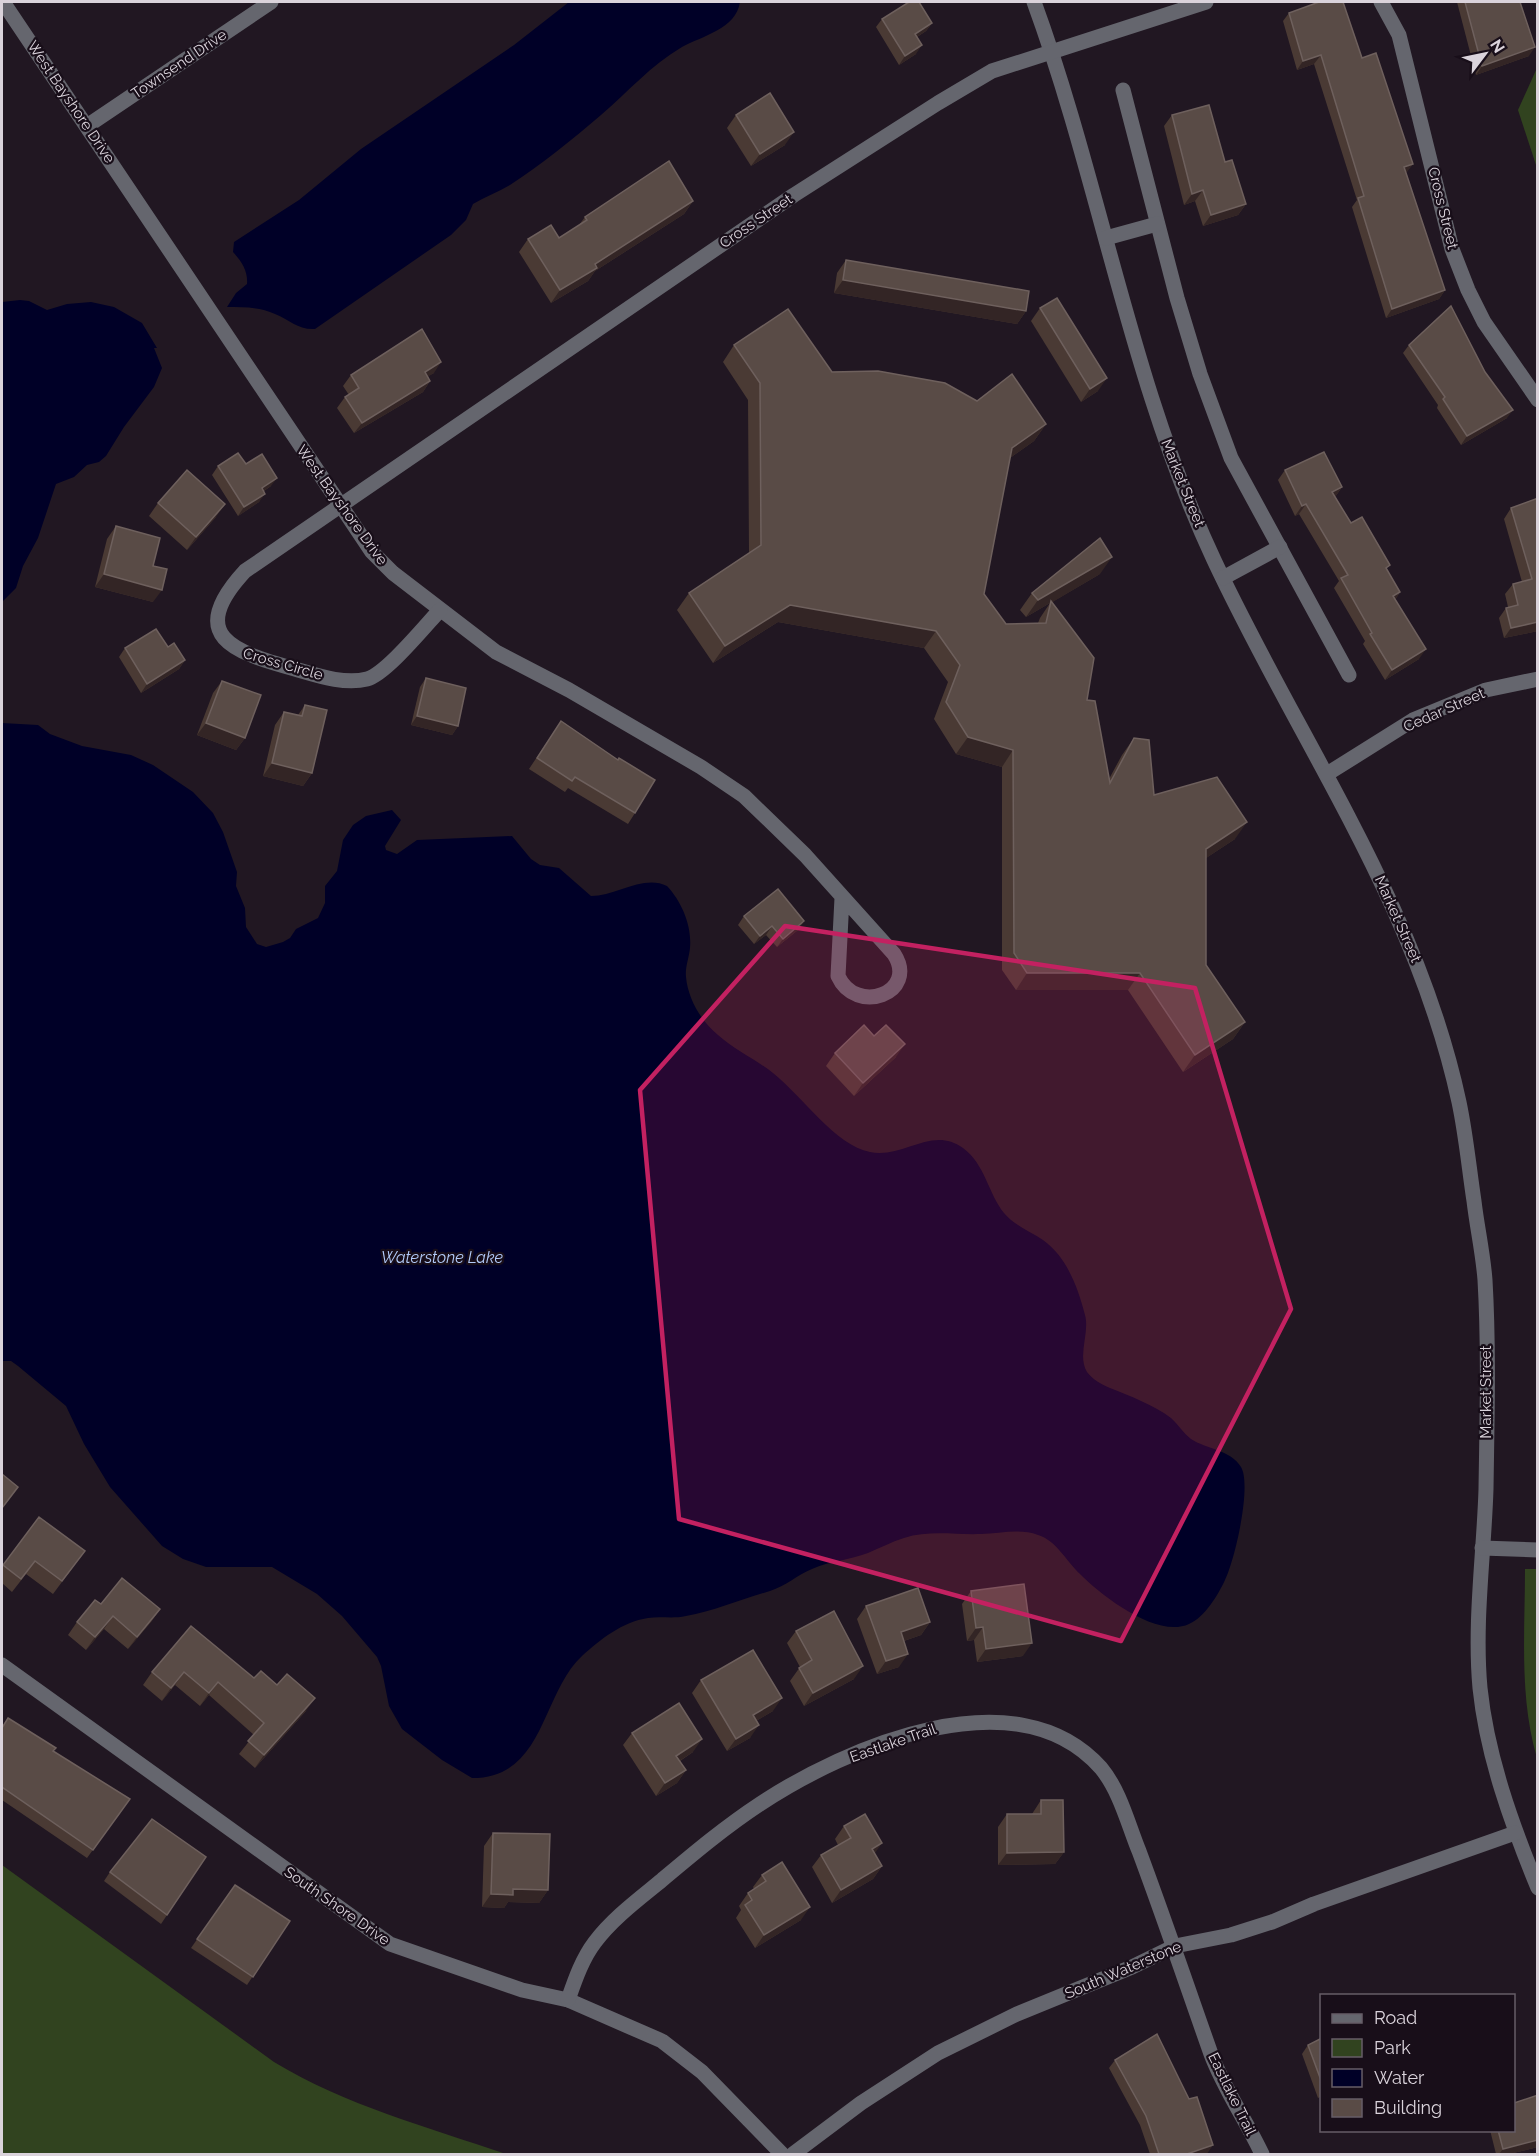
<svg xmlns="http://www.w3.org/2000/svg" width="1539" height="2156" font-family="Raleway,sans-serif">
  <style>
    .green { fill: #31431f }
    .water { fill: #000027 }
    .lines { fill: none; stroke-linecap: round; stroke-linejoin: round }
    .minor { stroke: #65666e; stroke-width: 15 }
    .wall { fill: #4a3a34 }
    .shaded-wall { fill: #332525 }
    .building { fill: #594b46; stroke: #6e605d; stroke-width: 1.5 }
    .marked { fill: #c32161; fill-opacity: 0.2; stroke: #c32161; stroke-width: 4.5; stroke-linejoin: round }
    .labels { text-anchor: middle; stroke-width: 4.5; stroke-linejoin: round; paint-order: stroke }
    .street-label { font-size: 15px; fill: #dad3db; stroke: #180e19 }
    .water-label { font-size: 16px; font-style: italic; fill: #b3cbfa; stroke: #180e19 }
  </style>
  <rect width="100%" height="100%" fill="#211722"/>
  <g class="green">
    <polygon points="1537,68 1537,168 1518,110"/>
    <path d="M1525,1569h12v189c-18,-61 -12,-126 -12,-189z"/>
    <path d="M2,1865l272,197c71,43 153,65 232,92h-504z"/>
  </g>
  <g class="water">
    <path d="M569,2h171c-4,27 -38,34 -58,45 -31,18 -54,45 -81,68 -29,25 -59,49 -91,70 -12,7 -25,12 -37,19l-7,16 -15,15 -136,94c-17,1 -25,-9 -40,-15 -15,-7 -32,-7 -48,-7l9,-14 11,-9c1,-13 -5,-22 -14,-32l1,-10 65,-42 62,-51 153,-104z"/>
    <polygon points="20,300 29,301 47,310 67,304 91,302 114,307 142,323 157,348 154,348 162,368 154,387 124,427 106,456 99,462 87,465 74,477 56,484 38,538 23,566 16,588 2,602 2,302"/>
    <path d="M2,723l36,2 12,9 32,12 49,9 22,10 40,27 20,21 10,19 14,40 -1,14 9,22 1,19 11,17 9,3 17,-5 7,-4 6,-9 22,-11 7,-15v-17l12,-15 6,-31 10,-15 13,-9 26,-6 9,10 -16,26 1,4 11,4 20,-14 95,-4 19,23 9,6 19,3 32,28c25,0 53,-22 76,-10 15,16 25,40 23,62 -1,10 -5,19 -4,29 2,22 15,44 32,58 17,15 37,24 55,38 28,22 63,73 97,79 33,7 62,-27 93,-4 22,16 25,45 41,65 11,13 26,18 39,27 24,17 35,48 42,75 5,18 -8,40 2,57 6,8 14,12 23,16 20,8 44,17 61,30 7,6 12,15 20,21 15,10 40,11 50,28 11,18 -6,93 -16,113 -7,15 -20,37 -36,44 -32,15 -87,-28 -109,-50 -14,-13 -23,-33 -42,-39 -18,-7 -39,-1 -57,-1 -27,1 -52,-4 -77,4 -13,4 -24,10 -36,15 -18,7 -38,8 -56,16 -15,6 -26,17 -42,22 -28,8 -56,20 -84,25 -13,3 -25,0 -38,2 -26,4 -47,21 -66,38 -41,38 -37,122 -110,122l-30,-18 -40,-31 -13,-23 -8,-40 -4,-9 -35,-41 -25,-22 -45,-27h-66l-23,-8 -21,-13 -52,-59 -26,-43 -18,-38 -48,-40 -7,-5h-9z"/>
  </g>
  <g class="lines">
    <g class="minor">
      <path d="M3,2l369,550 21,21 103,79 73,38 132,77 43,29 61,59 89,99c25,39 -38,62 -56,22l4,-78"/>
      <path d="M1034,2c67,183 96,379 180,558 85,182 202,342 245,542 7,33 10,66 15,99 3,26 9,52 11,79 4,69 2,140 1,209 -2,65 -12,133 -6,199 7,68 32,137 58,200"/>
      <polyline points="1381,2 1399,35 1452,249 1468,290 1484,322 1538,400"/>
      <polyline points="1123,90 1177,298 1200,374 1231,458 1349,675"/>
      <polyline points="87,126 271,2"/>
      <polyline points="1106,238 1157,224"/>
      <polyline points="1223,578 1280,547"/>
      <path d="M440,610c-15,16 -54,64 -73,69 -23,6 -51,-4 -72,-10 -62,-17 -110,-33 -50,-98l549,-376 144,-92 54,-32 214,-69"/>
      <polyline points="1327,774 1413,720 1486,690 1538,679"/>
      <polyline points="1482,1548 1538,1550"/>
      <polyline points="2,1665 390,1944 522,1990 568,2000 662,2041 702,2072 782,2154"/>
      <path d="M568,2000c7,-20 14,-41 27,-58 18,-24 44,-43 67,-62 31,-26 63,-53 98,-76 86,-57 257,-131 341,-36 19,23 27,56 38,83 25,67 48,135 72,203 13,35 35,66 51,100"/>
      <polyline points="793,2154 861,2103 938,2053 1017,2014 1132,1967 1175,1946 1231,1935 1272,1922 1314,1904 1515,1833"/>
    </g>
  </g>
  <g class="wall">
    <polygon points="1457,2 1520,2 1529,56 1476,75"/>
    <polygon points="1289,13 1362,58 1413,164 1406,172 1445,290 1439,299 1386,318 1352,207 1357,200 1314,64 1297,70 1283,21"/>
    <polygon points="882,19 932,23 926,31 917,37 916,54 899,65 876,27"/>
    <polygon points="736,115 785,145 751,166 727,128"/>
    <polygon points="1172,115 1225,162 1246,204 1238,215 1203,226 1195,201 1184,205 1164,126"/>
    <polygon points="693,201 684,214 595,271 588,281 551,303 519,252 528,239 559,238 579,225 585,217"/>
    <polygon points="846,260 1026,311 1017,324 834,293 837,273"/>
    <polygon points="1040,308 1098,391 1081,402 1031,321"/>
    <polygon points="734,345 832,372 977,401 1046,424 1034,441 1010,458 984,594 1006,624 1038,623 1040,618 1050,603 1026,617 1020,610 1032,593 1100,574 1052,602 1087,700 1109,779 1122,755 1134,738 1154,795 1235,839 1206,858 1206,965 1245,1022 1233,1039 1183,1072 1128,990 1016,990 1002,970 1002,767 956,754 934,719 948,682 924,648 778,622 713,663 677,610 689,593 749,553 748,400 723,362"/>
    <polygon points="1409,345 1507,418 1461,445 1437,408 1438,405 1403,353"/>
    <polygon points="434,373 428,376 430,381 423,392 354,433 337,408 345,397 349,395 343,386 351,375"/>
    <polygon points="246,464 271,486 264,491 259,502 238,516 212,475 218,466"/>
    <polygon points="1285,470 1342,487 1335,497 1351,523 1387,570 1400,592 1395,600 1419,659 1385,680 1363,644 1365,641 1334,588 1339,581 1299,514 1295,516 1278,480"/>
    <polygon points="1538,498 1538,631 1504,638 1499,618 1506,608 1508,607 1505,594 1513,584 1522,582 1504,519 1511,508"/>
    <polygon points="158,503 216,517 187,550 149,516"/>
    <polygon points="116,526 153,566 153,602 95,587 107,539"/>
    <polygon points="168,647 185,660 179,669 141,693 119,657 125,648"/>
    <polygon points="426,678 458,726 452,735 411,725 420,687"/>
    <polygon points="222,681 245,738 236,750 197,735 213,693"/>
    <polygon points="305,705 312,773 303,786 263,776 275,725 284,712 298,715"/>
    <polygon points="561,721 635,813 628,824 568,788 565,792 529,769"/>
    <polygon points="744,916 804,921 798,930 777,947 766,935 754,944 738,925"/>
    <polygon points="835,1053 896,1057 854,1096 826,1066"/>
    <polygon points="85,1551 53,1594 26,1574 12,1592 2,1583 2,1567 3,1565"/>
    <polygon points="971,1591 1023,1656 977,1662 974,1640 967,1641 962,1604"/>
    <polygon points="101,1604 160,1609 151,1622 128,1649 104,1629 86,1650 68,1635 77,1622"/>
    <polygon points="866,1606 930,1622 921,1635 904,1641 899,1667 877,1674 857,1619"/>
    <polygon points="191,1626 254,1678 306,1711 255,1768 239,1754 254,1735 209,1695 200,1706 175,1685 162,1701 143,1685 152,1672"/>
    <polygon points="796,1631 854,1679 804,1706 790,1681 800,1667 787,1643"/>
    <polygon points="701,1680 773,1711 756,1721 750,1738 727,1751 692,1693"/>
    <polygon points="8,1718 53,1751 130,1799 87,1858 2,1800 2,1726"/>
    <polygon points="632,1733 693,1752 680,1761 686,1770 677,1783 656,1796 623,1745"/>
    <polygon points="1041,1800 1064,1852 1055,1864 998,1865 998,1827 1007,1814 1032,1814"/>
    <polygon points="844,1826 875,1854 882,1866 873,1879 832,1903 812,1867 821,1855 838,1845 835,1839"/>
    <polygon points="493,1833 548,1890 539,1903 508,1902 504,1908 482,1907 484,1846"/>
    <polygon points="206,1857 161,1924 104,1881 110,1872"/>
    <polygon points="762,1875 801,1920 755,1948 736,1918 741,1910 739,1906 748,1893 754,1889 753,1887"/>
    <polygon points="235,1885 290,1921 247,1985 191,1948"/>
    <polygon points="1322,2038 1322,2096 1318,2098 1302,2054 1308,2045"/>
    <polygon points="1115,2060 1207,2154 1150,2154 1140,2125 1109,2068"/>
    <polygon points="1538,2095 1538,2147 1509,2154 1496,2154 1490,2130 1514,2130"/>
  </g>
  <g class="shaded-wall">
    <polygon points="932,23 926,31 909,42 915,34"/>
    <polygon points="922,45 916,54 899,65 905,56"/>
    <polygon points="1535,47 1529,56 1476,75 1482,66"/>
    <polygon points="1321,55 1314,64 1297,70 1303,61"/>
    <polygon points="794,132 785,145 751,166 760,154"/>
    <polygon points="1413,164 1407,172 1398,175 1404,167"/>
    <polygon points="1203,190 1195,201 1184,205 1192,194"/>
    <polygon points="693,201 684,214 595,271 588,281 551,303 560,290 595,264"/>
    <polygon points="1246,204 1238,215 1203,226 1211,215"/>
    <polygon points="843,280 1026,311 1017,324 834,293"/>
    <polygon points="1445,290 1439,299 1386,318 1392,309"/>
    <polygon points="441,362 434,373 417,383 425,372"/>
    <polygon points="1107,378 1098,391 1081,402 1090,389"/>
    <polygon points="430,381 423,392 354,433 362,423"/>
    <polygon points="1513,410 1507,418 1461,445 1467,436"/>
    <polygon points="1046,424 1034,441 1000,465 1012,448"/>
    <polygon points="277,478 271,486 256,496 262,488"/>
    <polygon points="1342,487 1335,497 1332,492"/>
    <polygon points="265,494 259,502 238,516 244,507"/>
    <polygon points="225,504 216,517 187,550 196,537"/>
    <polygon points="1306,504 1299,514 1295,516 1302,506"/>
    <polygon points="1112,557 1100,574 1051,603 1051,601 1050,603 1026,617 1038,600"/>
    <polygon points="104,574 162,590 153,602 95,587"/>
    <polygon points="1400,592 1394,602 1393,596"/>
    <polygon points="790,605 936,631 924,648 778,622 713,663 725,646"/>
    <polygon points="1538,622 1538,631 1504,638 1511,628"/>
    <polygon points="1426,649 1419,659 1385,680 1392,670"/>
    <polygon points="185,660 179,669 141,693 147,684"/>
    <polygon points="417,716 458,726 452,735 411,725"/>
    <polygon points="206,723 245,738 236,750 197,735"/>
    <polygon points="968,737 1013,750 1002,767 956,754"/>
    <polygon points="272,763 312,773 303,786 263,776"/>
    <polygon points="1247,822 1235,839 1194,866 1206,849"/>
    <polygon points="804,921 798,930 777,947 783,939"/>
    <polygon points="772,926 766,935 754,944 760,936"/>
    <polygon points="1027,973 1140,973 1128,990 1016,990"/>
    <polygon points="1245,1022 1233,1039 1183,1072 1195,1055"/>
    <polygon points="905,1044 896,1057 854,1096 863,1083"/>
    <polygon points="160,1609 151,1622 128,1649 137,1637"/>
    <polygon points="113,1616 104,1629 86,1650 95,1637"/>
    <polygon points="930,1622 921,1635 892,1645 901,1632"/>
    <polygon points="983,1627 974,1640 967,1641 976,1628"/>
    <polygon points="1032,1643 1023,1656 977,1662 986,1649"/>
    <polygon points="908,1654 899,1667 877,1674 886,1661"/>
    <polygon points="863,1666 854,1679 804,1706 813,1693"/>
    <polygon points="184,1672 175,1685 162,1701 171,1688"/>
    <polygon points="218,1682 209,1695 200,1706 209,1693"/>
    <polygon points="315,1698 306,1711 255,1768 264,1755"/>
    <polygon points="782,1698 773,1711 744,1728 753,1715"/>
    <polygon points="759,1725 750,1738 727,1751 736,1739"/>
    <polygon points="702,1739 693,1752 667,1769 676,1756"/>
    <polygon points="686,1770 677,1783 656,1796 665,1783"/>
    <polygon points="882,1843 873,1856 872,1849"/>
    <polygon points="1064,1852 1055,1864 998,1865 1007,1853"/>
    <polygon points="882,1866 873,1879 832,1903 841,1890"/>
    <polygon points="513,1889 548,1890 539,1903 508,1902 504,1908 482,1907 491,1894"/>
    <polygon points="810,1907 801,1920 755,1948 764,1935"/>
    <polygon points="1538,2140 1538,2147 1509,2154 1499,2154 1503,2149"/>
    <polygon points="1213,2145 1207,2154 1187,2154"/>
  </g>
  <g class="building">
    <polygon points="909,2 919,2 932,23 915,34 922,45 905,56 882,19"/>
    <polygon points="1319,2 1343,2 1362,58 1376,53 1413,164 1404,167 1445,290 1392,309 1358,198 1364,196 1321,55 1303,61 1289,13"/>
    <polygon points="1465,2 1520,2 1535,47 1482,66"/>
    <polygon points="770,93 794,132 760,154 736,115"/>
    <polygon points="1209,105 1225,162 1232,160 1246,204 1211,215 1203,190 1192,194 1172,115"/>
    <polygon points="669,161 693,201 595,264 597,268 560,290 528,239 551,225 559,238 587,220 585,217"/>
    <polygon points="846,260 1029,291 1026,311 843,280"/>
    <polygon points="1057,298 1107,378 1090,389 1040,308"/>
    <polygon points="1451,306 1485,372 1513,410 1467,436 1443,399 1445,397 1409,345"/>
    <polygon points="788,309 832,372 878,371 945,383 977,401 1012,374 1046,424 1012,448 984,594 1006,624 1046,623 1051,601 1094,658 1087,700 1095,701 1110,783 1134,738 1149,740 1154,795 1217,777 1247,822 1206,849 1206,965 1245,1022 1195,1055 1140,973 1027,973 1014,953 1013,750 968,737 946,702 960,665 936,631 790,605 725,646 689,593 761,545 760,383 734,345"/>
    <polygon points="422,329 441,362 425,372 430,381 362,423 345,397 359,388 351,375"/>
    <polygon points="1324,452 1342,487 1332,492 1351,523 1362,517 1390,565 1386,568 1400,592 1393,596 1426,649 1392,670 1370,634 1372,633 1341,578 1348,575 1306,504 1302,506 1285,470"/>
    <polygon points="238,453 246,464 262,454 277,478 262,488 265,494 244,507 218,466"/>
    <polygon points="187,470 225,504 196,537 158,503"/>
    <polygon points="1538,498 1538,622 1511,628 1506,608 1518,605 1513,584 1532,579 1511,508"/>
    <polygon points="116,526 160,538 153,566 167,569 162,590 104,574"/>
    <polygon points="1100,538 1112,557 1038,600 1032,593"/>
    <polygon points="156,629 168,647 174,643 185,660 147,684 125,648"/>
    <polygon points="426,678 466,688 458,726 417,716"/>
    <polygon points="222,681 261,695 245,738 206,723"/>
    <polygon points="305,705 327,710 312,773 272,763 284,712 302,716"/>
    <polygon points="561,721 618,760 619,758 655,780 635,813 575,777 572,781 537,758"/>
    <polygon points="778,889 804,921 783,939 772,926 760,936 744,916"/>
    <polygon points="864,1025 874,1036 886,1025 905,1044 863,1083 835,1053"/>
    <polygon points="2,1474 18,1487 2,1508"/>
    <polygon points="39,1517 85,1551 62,1581 35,1561 21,1579 3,1565"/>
    <polygon points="122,1578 160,1609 137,1637 113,1616 95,1637 77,1622 95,1600 101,1604"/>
    <polygon points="1024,1584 1032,1643 986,1649 983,1627 976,1628 971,1591"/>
    <polygon points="918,1588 930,1622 901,1632 908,1654 886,1661 866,1606"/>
    <polygon points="834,1611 863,1666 813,1693 799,1668 812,1660 796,1631"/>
    <polygon points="191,1626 254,1678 261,1671 277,1685 287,1674 315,1698 264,1755 248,1741 264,1723 218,1682 209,1693 184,1672 171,1688 152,1672"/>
    <polygon points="753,1650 782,1698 753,1715 759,1725 736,1739 701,1680"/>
    <polygon points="679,1703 702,1739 676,1756 686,1770 665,1783 632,1733"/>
    <polygon points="8,1718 56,1748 53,1751 130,1799 93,1850 2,1787 2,1728"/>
    <polygon points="1041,1800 1063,1800 1064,1852 1007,1853 1007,1814 1041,1814"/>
    <polygon points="865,1814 882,1843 872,1849 882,1866 841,1890 821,1855 851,1838 844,1826"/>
    <polygon points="152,1819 206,1857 167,1915 110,1872"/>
    <polygon points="493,1833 550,1834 548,1890 513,1889 513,1895 491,1894"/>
    <polygon points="782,1862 810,1907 764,1935 745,1905 752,1900 748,1893 766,1881 762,1875"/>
    <polygon points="235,1885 290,1921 253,1977 197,1939"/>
    <polygon points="1157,2034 1189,2099 1197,2097 1213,2145 1187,2154 1159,2154 1146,2116 1115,2060"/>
    <polygon points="1322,2038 1322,2083 1308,2045"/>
    <polygon points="1538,2095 1538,2140 1503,2149 1498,2130 1514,2130 1514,2103"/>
  </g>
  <path class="marked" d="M785,926l410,62 96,321 -170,332 -442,-122 -39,-429z"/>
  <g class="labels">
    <g class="street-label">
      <text transform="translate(179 64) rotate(-34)" y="5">Townsend Drive</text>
      <text transform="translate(71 102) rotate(56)" y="5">West Bayshore Drive</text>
      <text transform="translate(1443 208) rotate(76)" y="5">Cross Street</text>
      <text transform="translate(756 221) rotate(-34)" y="5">Cross Street</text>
      <text transform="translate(1183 483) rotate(68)" y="5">Market Street</text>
      <text transform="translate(342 505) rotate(54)" y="5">West Bayshore Drive</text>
      <text transform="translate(283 664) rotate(16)" y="5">Cross Circle</text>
      <text transform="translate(1444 710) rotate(-24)" y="5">Cedar Street</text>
      <text transform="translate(1398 919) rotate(66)" y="5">Market Street</text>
      <text transform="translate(1486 1392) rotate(-90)" y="5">Market Street</text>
      <text transform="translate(893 1743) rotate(-19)" y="5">Eastlake Trail</text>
      <text transform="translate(337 1906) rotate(35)" y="5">South Shore Drive</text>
      <text transform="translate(1123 1970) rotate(-23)" y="5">South Waterstone</text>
      <text transform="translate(1232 2094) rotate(64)" y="5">Eastlake Trail</text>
    </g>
    <g class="water-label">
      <text x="442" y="1263">Waterstone Lake</text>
    </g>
  </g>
  <rect width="1539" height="2156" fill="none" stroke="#dad3db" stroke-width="6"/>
  <rect x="1320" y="1994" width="195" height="138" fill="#180e19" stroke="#665d67" stroke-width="1.5"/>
  <rect x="1332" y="2014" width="30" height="9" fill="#65666e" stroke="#665d67" stroke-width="1.5"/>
  <text x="1374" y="2024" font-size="18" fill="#dad3db">Road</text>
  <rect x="1332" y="2039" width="30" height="18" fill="#31431f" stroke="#665d67" stroke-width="1.5"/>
  <text x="1374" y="2054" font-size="18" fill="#dad3db">Park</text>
  <rect x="1332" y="2069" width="30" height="18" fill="#000027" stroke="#665d67" stroke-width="1.5"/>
  <text x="1374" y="2084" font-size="18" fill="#dad3db">Water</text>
  <rect x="1332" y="2099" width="30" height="18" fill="#594b46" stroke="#665d67" stroke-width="1.5"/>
  <text x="1374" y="2114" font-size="18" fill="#dad3db">Building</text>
  <g transform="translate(1485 54) rotate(58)" stroke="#180e19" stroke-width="4.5" paint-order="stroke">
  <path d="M0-4.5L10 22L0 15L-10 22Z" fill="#dad3db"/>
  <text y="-9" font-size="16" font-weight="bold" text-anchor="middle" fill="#dad3db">N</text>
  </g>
</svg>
